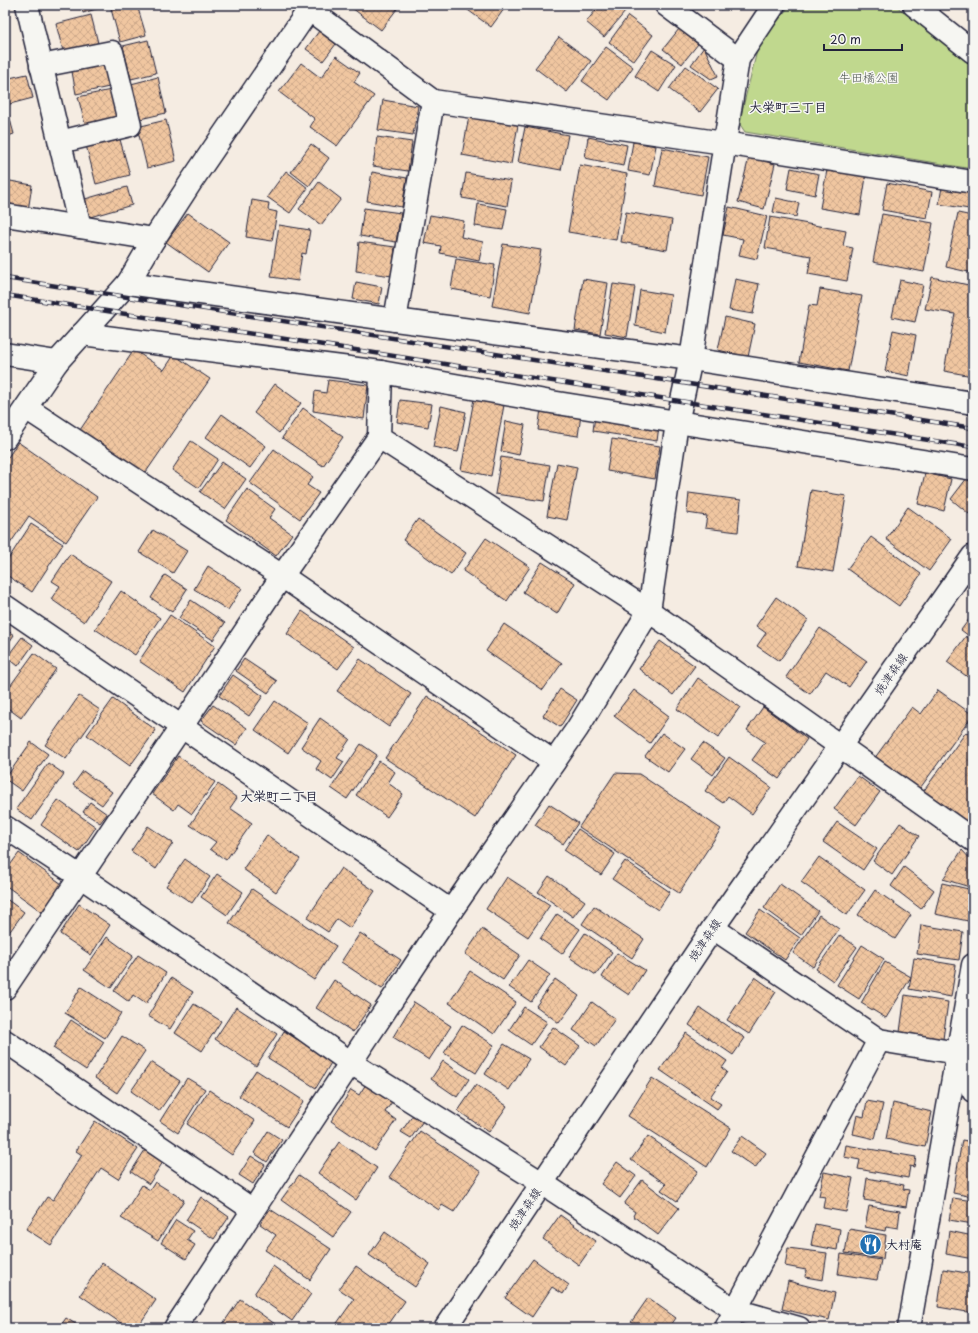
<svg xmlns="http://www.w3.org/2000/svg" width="978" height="1333" font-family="'Playpen Sans','Klee One',sans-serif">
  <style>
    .park { fill: #c0d88e; stroke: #717d64 }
    .building { fill: url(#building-cross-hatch); stroke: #22223b }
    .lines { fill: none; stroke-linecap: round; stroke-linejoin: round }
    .minor-casing { stroke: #22223b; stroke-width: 25 }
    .major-casing { stroke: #22223b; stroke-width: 25 }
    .minor { stroke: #f6f6f2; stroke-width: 22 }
    .major { stroke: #f6f6f2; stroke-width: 22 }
    .rail-casing { stroke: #22223b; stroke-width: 4.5 }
    .rail { stroke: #f6f6f2; stroke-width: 3; stroke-dasharray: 9; stroke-linecap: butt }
    .labels { text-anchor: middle; stroke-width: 3; stroke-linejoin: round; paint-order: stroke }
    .park-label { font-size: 12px; fill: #515954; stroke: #f6f6f2 }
    .street-label { font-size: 12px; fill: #22223b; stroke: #f6f6f2 }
    .poi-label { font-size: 12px; font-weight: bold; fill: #22223b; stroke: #f6f6f2; text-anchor: start }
    .neighbourhood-label { font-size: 13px; font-weight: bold; fill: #22223b; stroke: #f6f6f2 }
  </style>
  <defs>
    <pattern id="building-cross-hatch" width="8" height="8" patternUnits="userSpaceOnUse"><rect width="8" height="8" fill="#f0c6a0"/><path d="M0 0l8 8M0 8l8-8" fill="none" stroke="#ceaa8b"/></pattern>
  </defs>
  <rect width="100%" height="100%" fill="#f5ece2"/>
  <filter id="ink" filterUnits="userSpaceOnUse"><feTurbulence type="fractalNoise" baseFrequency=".025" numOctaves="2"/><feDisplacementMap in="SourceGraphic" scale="8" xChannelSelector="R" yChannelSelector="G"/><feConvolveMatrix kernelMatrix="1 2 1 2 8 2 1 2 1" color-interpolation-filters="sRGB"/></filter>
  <g filter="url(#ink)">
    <polygon class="park" points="790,5 895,5 973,66 973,169 745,132 739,123 758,47"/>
    <g class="building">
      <polygon points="81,5 109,5 83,13"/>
      <polygon points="125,5 137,5 146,35 120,42 111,9"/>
      <polygon points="348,5 400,5 381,30"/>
      <polygon points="461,5 507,5 491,27"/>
      <polygon points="600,5 617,5 625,12 604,37 586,22"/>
      <polygon points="91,15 98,43 63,51 56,24"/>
      <polygon points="628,16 653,35 634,61 609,42"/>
      <polygon points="679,29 698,44 682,64 663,49"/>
      <polygon points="319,31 336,44 323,61 306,49"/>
      <polygon points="559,37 591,61 567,92 535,68"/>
      <polygon points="148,40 156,73 131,79 123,46"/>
      <polygon points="606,47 633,67 609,100 582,81"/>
      <polygon points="704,47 718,76 711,79 691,65"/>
      <polygon points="652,50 676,65 659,92 635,76"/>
      <polygon points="336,56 360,73 354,82 374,96 337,146 310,127 315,119 279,92 301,63 321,78"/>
      <polygon points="103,60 109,87 76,94 71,66"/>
      <polygon points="686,66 718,89 700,112 669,89"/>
      <polygon points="27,74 33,98 6,105 14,134 5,137 5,79"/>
      <polygon points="158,77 166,113 140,119 131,84"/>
      <polygon points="111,90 117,117 85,124 78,97"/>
      <polygon points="383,100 418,106 413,135 378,130"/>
      <polygon points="469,116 518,125 511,164 462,155"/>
      <polygon points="166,120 176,161 147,168 137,127"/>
      <polygon points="525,127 568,135 561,170 518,162"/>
      <polygon points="119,136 130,175 96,184 86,145"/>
      <polygon points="377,137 412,142 408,171 373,166"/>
      <polygon points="588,137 627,145 623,166 585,158"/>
      <polygon points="633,142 656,146 650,175 628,171"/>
      <polygon points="311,144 329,158 309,186 291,172"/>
      <polygon points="662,148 708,157 701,195 655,186"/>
      <polygon points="749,157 775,164 764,209 738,202"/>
      <polygon points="580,165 627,174 616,240 568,232"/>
      <polygon points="791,168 819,174 815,195 787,189"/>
      <polygon points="827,170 866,177 860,215 820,208"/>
      <polygon points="286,171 308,188 290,213 267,197"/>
      <polygon points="372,172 407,178 402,207 367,201"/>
      <polygon points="466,173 511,181 507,206 462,198"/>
      <polygon points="5,180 32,185 28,211 5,207"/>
      <polygon points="319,182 341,199 321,225 299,209"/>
      <polygon points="887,183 932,192 927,218 882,210"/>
      <polygon points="127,187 132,205 90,217 85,199"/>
      <polygon points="942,187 972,193 969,209 939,204"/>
      <polygon points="776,198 799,203 796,217 773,212"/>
      <polygon points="252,200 269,203 268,210 277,212 272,241 246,237"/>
      <polygon points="478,204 507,209 503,230 475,226"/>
      <polygon points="729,207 767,216 757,259 739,255 743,239 723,235"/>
      <polygon points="364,208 401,213 396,242 360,236"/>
      <polygon points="973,209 973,273 946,267 958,213 972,216"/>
      <polygon points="626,212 672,220 667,250 621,242"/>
      <polygon points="188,213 229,242 208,272 166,242"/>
      <polygon points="882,214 933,223 924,272 873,262"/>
      <polygon points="430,215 464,221 461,237 483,242 479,261 440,253 441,246 424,243"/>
      <polygon points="770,217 846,231 843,246 853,248 847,281 808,274 811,256 765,248"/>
      <polygon points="279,225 310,230 306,254 302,253 298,281 271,277"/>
      <polygon points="359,242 395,247 392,276 356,271"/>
      <polygon points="503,244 541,250 530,313 492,306"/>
      <polygon points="456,259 495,265 490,296 451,289"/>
      <polygon points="932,277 973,286 973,376 944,371 955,314 925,309"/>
      <polygon points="583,279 608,283 600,334 575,330"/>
      <polygon points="735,279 759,284 753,314 729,310"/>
      <polygon points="900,280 923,285 915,322 892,317"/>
      <polygon points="356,282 382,287 379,304 353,299"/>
      <polygon points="613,284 635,287 627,337 605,333"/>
      <polygon points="820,289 862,296 848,371 799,362 809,305 817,306"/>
      <polygon points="640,290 671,295 665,332 635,326"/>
      <polygon points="725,317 755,324 748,357 718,350"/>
      <polygon points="893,330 916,335 909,376 885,371"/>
      <polygon points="134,350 164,370 174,355 210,379 144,475 80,430"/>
      <polygon points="328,380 368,385 364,419 313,411 315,391 326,393"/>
      <polygon points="275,384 301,403 279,433 254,413"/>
      <polygon points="474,399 504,405 491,476 461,470"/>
      <polygon points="400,400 432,404 428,427 397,422"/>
      <polygon points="441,406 466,412 458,452 433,447"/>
      <polygon points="303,408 343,437 323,466 282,438"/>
      <polygon points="541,409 581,415 578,436 538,430"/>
      <polygon points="222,414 266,446 250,468 206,437"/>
      <polygon points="595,416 659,426 657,441 593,431"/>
      <polygon points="506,421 525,425 519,455 501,451"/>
      <polygon points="612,439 660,446 655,479 607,471"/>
      <polygon points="191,441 218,459 199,488 172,470"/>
      <polygon points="18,442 97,497 66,542 29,516 5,551 5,462"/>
      <polygon points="274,449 313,477 307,485 319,493 300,519 250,483"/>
      <polygon points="501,457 550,465 544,501 495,494"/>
      <polygon points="222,462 246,479 225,509 200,492"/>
      <polygon points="557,463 577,467 567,520 547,516"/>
      <polygon points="925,473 951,479 944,511 918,504"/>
      <polygon points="967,478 973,483 973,509 969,514 951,499"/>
      <polygon points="247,489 275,509 269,518 292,534 276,556 226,520"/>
      <polygon points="811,490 846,496 833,572 798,566"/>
      <polygon points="689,493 741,500 738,532 705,528 707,516 687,513"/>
      <polygon points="908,507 952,539 929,571 886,539"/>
      <polygon points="418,519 466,553 451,575 403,540"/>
      <polygon points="31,524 63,544 32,592 5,574 5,564"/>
      <polygon points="153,530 187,551 173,573 139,552"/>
      <polygon points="871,537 921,574 899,606 847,569"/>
      <polygon points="486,538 530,567 507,601 463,571"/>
      <polygon points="70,554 111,581 84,622 51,599 60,586 52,581"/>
      <polygon points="542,562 575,583 557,614 523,592"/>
      <polygon points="208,566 242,588 228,610 194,589"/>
      <polygon points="165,575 187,589 172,612 151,598"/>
      <polygon points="121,591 160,618 135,655 95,629"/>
      <polygon points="776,597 808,620 779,661 757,646 766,633 756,626"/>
      <polygon points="191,600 225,623 213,640 179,618"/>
      <polygon points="302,611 354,647 338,669 287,634"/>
      <polygon points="973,614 973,639 961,630"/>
      <polygon points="170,615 215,646 185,692 139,661"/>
      <polygon points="504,624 562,663 543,690 486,651"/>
      <polygon points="820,628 867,661 849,687 826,671 810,694 786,677"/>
      <polygon points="5,629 14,635 5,648"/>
      <polygon points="966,636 973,642 973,681 947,662"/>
      <polygon points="22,637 33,645 18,666 7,657"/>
      <polygon points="660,641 695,666 673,695 639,669"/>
      <polygon points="34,653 56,669 21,718 5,706 5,693"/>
      <polygon points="244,659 277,681 268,693 236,671"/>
      <polygon points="360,659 411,694 389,727 337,691"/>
      <polygon points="233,675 263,696 249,716 219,696"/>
      <polygon points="698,678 740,707 718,738 677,709"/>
      <polygon points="560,689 577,700 560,727 543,716"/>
      <polygon points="634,690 669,716 650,743 614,716"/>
      <polygon points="938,690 973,715 918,791 874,759 912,707 921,714"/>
      <polygon points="79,696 100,710 66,759 45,745"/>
      <polygon points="427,696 516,755 475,818 385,758"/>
      <polygon points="113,699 156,730 130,766 87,735"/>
      <polygon points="275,701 308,723 288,753 255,730"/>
      <polygon points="213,705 247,728 236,745 201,721"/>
      <polygon points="763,707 807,739 779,779 752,760 765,742 747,730"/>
      <polygon points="320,718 350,739 337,758 344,762 332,780 316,769 321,761 301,747"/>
      <polygon points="966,732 973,738 973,821 969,825 923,792"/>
      <polygon points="662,733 685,749 668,772 645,756"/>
      <polygon points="31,742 48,754 22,791 5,779"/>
      <polygon points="703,743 725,758 713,775 691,759"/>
      <polygon points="361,744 377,755 347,799 331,788"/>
      <polygon points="178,756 215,782 192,814 178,804 174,810 152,794"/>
      <polygon points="729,757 771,787 752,814 728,796 723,803 705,791"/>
      <polygon points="5,761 10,764 5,771"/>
      <polygon points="379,761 395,772 388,783 403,794 387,817 356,795"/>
      <polygon points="48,763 64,774 32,820 16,809"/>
      <polygon points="83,771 112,792 102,805 73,785"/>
      <polygon points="615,773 639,774 721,829 679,893 579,827"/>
      <polygon points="858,776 880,792 856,825 834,809"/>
      <polygon points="218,784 237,798 230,808 252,823 226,860 210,849 216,842 190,825"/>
      <polygon points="58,800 96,827 79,852 41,825"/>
      <polygon points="90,802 107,814 100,823 83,812"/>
      <polygon points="549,804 578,823 563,844 535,825"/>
      <polygon points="837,822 877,849 863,870 823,842"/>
      <polygon points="900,823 919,836 892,875 873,861"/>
      <polygon points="148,826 173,843 156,869 131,851"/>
      <polygon points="578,829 615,854 601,875 564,850"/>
      <polygon points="267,835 300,859 276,892 243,869"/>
      <polygon points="962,850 973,862 973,888 943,879"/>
      <polygon points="19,853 62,884 42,912 5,885 5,872"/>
      <polygon points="819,857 865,890 847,915 801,882"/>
      <polygon points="185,859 210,877 192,903 166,886"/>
      <polygon points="625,861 670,892 658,910 612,879"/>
      <polygon points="904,867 934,890 921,909 891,886"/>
      <polygon points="341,868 375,891 350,928 337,919 328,932 307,918"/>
      <polygon points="217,874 243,892 227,915 201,897"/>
      <polygon points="549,876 585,901 573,917 538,892"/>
      <polygon points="507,877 550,905 528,937 486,909"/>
      <polygon points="942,883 973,890 973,898 968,921 935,914"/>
      <polygon points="780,884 818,911 801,935 764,908"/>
      <polygon points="252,889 336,946 314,980 229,923"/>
      <polygon points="875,890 911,915 895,939 858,915"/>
      <polygon points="5,898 24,912 8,934 5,932"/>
      <polygon points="79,904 110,925 91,955 60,934"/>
      <polygon points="594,906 644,939 632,958 582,924"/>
      <polygon points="760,910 800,938 785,960 745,932"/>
      <polygon points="557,914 580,929 562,954 540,939"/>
      <polygon points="819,915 839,929 813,967 793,953"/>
      <polygon points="921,925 963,932 959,960 917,954"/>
      <polygon points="482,929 520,955 503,980 465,954"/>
      <polygon points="360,933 401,960 382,989 341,962"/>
      <polygon points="585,933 612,952 596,975 569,957"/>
      <polygon points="840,935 857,947 833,981 816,969"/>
      <polygon points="107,937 133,956 111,988 84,970"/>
      <polygon points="862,945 884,959 859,999 837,985"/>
      <polygon points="617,953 645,970 629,995 602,977"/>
      <polygon points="138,955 166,973 146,1004 133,995 129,1002 114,991"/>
      <polygon points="914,958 956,965 951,997 909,989"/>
      <polygon points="528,960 550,975 531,1002 509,987"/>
      <polygon points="885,962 911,977 886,1018 861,1003"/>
      <polygon points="470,971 516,1002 494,1034 449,1003"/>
      <polygon points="755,977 776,992 749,1034 727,1020"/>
      <polygon points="171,978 193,992 170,1029 148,1016"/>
      <polygon points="555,979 579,996 559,1023 536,1006"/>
      <polygon points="334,980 371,1005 353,1032 316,1008"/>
      <polygon points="81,987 121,1013 105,1038 65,1013"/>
      <polygon points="905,995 948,1002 943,1039 900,1032"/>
      <polygon points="414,1002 451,1026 429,1060 393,1037"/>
      <polygon points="592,1002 615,1019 596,1046 573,1030"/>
      <polygon points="194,1004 221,1021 202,1051 175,1033"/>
      <polygon points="236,1007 277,1034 256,1066 215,1039"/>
      <polygon points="524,1007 547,1022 531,1045 509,1030"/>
      <polygon points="700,1008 745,1038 733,1055 689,1025"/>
      <polygon points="71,1020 104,1042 86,1070 53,1048"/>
      <polygon points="462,1025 494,1045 476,1073 444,1053"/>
      <polygon points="553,1027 580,1046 566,1066 539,1047"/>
      <polygon points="284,1031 332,1061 316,1088 268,1058"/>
      <polygon points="686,1033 727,1061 722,1068 727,1072 710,1097 721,1104 717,1109 660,1070"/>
      <polygon points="122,1036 145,1051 117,1093 95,1078"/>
      <polygon points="504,1044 529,1059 509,1090 485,1074"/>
      <polygon points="443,1061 469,1079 457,1097 431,1079"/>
      <polygon points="151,1062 180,1081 159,1111 131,1091"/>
      <polygon points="256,1070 304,1101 287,1127 239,1096"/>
      <polygon points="187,1078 205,1089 178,1133 160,1121"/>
      <polygon points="652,1078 731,1128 707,1167 628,1116"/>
      <polygon points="366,1084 392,1102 385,1112 396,1120 375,1151 331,1121 351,1090 359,1095"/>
      <polygon points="476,1085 507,1106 489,1132 458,1111"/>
      <polygon points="209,1090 255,1121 232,1155 187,1124"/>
      <polygon points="867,1101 883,1104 875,1139 853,1134 857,1115 864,1117"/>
      <polygon points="893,1103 932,1112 925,1147 886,1139"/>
      <polygon points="413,1115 423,1121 411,1138 401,1132"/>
      <polygon points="95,1121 138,1149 118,1179 101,1168 51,1245 26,1229 47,1197 53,1200 82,1155 76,1151"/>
      <polygon points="268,1131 282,1140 267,1162 254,1153"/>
      <polygon points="420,1131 481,1172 454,1212 442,1205 439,1210 389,1177"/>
      <polygon points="648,1136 698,1171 677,1201 661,1190 666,1184 631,1160"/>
      <polygon points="742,1136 766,1153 755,1168 731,1151"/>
      <polygon points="962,1140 973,1142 973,1197 953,1193"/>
      <polygon points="339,1142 377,1168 356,1200 318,1173"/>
      <polygon points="846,1145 916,1157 914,1167 910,1166 908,1178 858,1169 860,1160 844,1157"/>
      <polygon points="145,1150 163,1162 149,1184 131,1172"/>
      <polygon points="251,1156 265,1165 253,1184 239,1175"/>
      <polygon points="617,1162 636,1176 620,1198 601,1184"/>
      <polygon points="824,1172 853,1178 846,1212 823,1208 825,1197 819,1196"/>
      <polygon points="299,1175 351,1212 333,1237 281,1200"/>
      <polygon points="867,1178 904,1185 903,1189 909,1190 906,1207 864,1200"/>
      <polygon points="642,1180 679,1208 658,1235 633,1216 635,1212 624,1204"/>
      <polygon points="155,1182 184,1200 158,1241 121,1218 142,1185 150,1190"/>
      <polygon points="201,1197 229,1217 214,1239 186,1220"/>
      <polygon points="953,1198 973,1201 973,1224 949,1220"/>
      <polygon points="869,1206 900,1211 898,1228 886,1226 885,1231 865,1227"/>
      <polygon points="270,1209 331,1249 310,1280 265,1250 276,1235 260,1224"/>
      <polygon points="560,1215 596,1241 579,1265 543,1239"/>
      <polygon points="176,1220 193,1231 187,1240 195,1245 186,1259 161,1243"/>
      <polygon points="815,1224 840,1229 837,1250 811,1245"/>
      <polygon points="849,1229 886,1235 883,1259 845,1253"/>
      <polygon points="949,1231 973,1236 973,1259 946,1254"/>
      <polygon points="385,1232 430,1264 415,1287 369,1255"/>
      <polygon points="788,1248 827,1253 823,1280 805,1277 806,1270 785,1266"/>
      <polygon points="841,1254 881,1260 877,1280 838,1274"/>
      <polygon points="533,1259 569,1285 563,1294 552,1287 532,1317 505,1298"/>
      <polygon points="102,1263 156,1300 137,1328 128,1328 80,1295"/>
      <polygon points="273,1266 311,1294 292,1321 254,1294"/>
      <polygon points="356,1266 405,1301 386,1328 338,1328 335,1326 354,1299 339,1289"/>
      <polygon points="943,1269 973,1274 973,1313 938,1307"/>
      <polygon points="788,1281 835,1293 829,1320 782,1309"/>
      <polygon points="648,1298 676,1318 669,1328 627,1328"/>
      <polygon points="240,1299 275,1324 272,1328 220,1328"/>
      <polygon points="66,1318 82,1328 59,1328"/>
      <polygon points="927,1325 946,1328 926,1328"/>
    </g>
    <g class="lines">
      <defs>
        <g id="minor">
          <polyline points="27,5 80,227"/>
          <polyline points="303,5 433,101 724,143 973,182"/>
          <polyline points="666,5 738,59"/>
          <polyline points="914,5 973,52"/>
          <polyline points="41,66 112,52 130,125 60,142"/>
          <polyline points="5,215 154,239"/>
          <polyline points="128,283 395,320 691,359 973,403"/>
          <polyline points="395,320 433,101"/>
          <polyline points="82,334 381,372 551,402 973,469"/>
          <polyline points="5,354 57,362"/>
          <polyline points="381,372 379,437 649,611 973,840"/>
          <polyline points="26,408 282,576 554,762"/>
          <polyline points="5,438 57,362 128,283 154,239 191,182 312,5"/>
          <polyline points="5,606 451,911"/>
          <polyline points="5,827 81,877 285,1016 351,1063 542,1183 735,1310 799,1328"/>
          <polyline points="713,928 879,1040 958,1053 973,1091"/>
          <polyline points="5,988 182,726 282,576 379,437"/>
          <polyline points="5,1041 253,1210"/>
          <polyline points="175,1328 451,911 577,729 649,611 677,423 691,359 738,59 774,5"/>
          <polyline points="726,1328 879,1040"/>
          <polyline points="909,1328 973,965"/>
        </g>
        <polyline id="major" points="445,1328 713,928 973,556"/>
      </defs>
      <use href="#minor" class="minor-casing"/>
      <use href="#major" class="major-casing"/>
      <use href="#minor" class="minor"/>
      <use href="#major" class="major"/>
      <defs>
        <g id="rail">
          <polyline points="5,278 973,428"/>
          <polyline points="5,295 973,447"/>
        </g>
      </defs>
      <use href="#rail" class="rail-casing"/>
      <use href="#rail" class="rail"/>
    </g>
  </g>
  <defs>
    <symbol id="restaurant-disc" viewBox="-11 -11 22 22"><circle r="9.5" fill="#1f6fb2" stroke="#f6f6f2"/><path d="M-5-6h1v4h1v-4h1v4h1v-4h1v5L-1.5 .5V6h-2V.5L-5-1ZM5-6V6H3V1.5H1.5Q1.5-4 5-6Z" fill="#fff"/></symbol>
  </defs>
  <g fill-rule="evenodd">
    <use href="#restaurant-disc" x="858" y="1232" width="25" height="25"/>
  </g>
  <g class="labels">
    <g class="park-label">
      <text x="869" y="82">牛田橋公園</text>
    </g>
    <g class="street-label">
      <text transform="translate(891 674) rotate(-55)" y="4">焼津森線</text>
      <text transform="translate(705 940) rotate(-56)" y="4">焼津森線</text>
      <text transform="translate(525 1209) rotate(-56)" y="4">焼津森線</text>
    </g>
    <g class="poi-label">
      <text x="886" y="1249">大村庵</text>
    </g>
    <g class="neighbourhood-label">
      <text x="788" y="112">大栄町三丁目</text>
      <text x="279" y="801">大栄町二丁目</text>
    </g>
  </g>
  <rect width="978" height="1333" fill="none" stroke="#f6f6f2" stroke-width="20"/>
  <rect x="10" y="10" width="958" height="1313" fill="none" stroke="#22223b" stroke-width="1.5" filter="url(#ink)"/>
  <path d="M824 44v6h78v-6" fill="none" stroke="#22223b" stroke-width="2"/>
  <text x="830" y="44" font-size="12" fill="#22223b" stroke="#f6f6f2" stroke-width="3" paint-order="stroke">20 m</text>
</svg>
